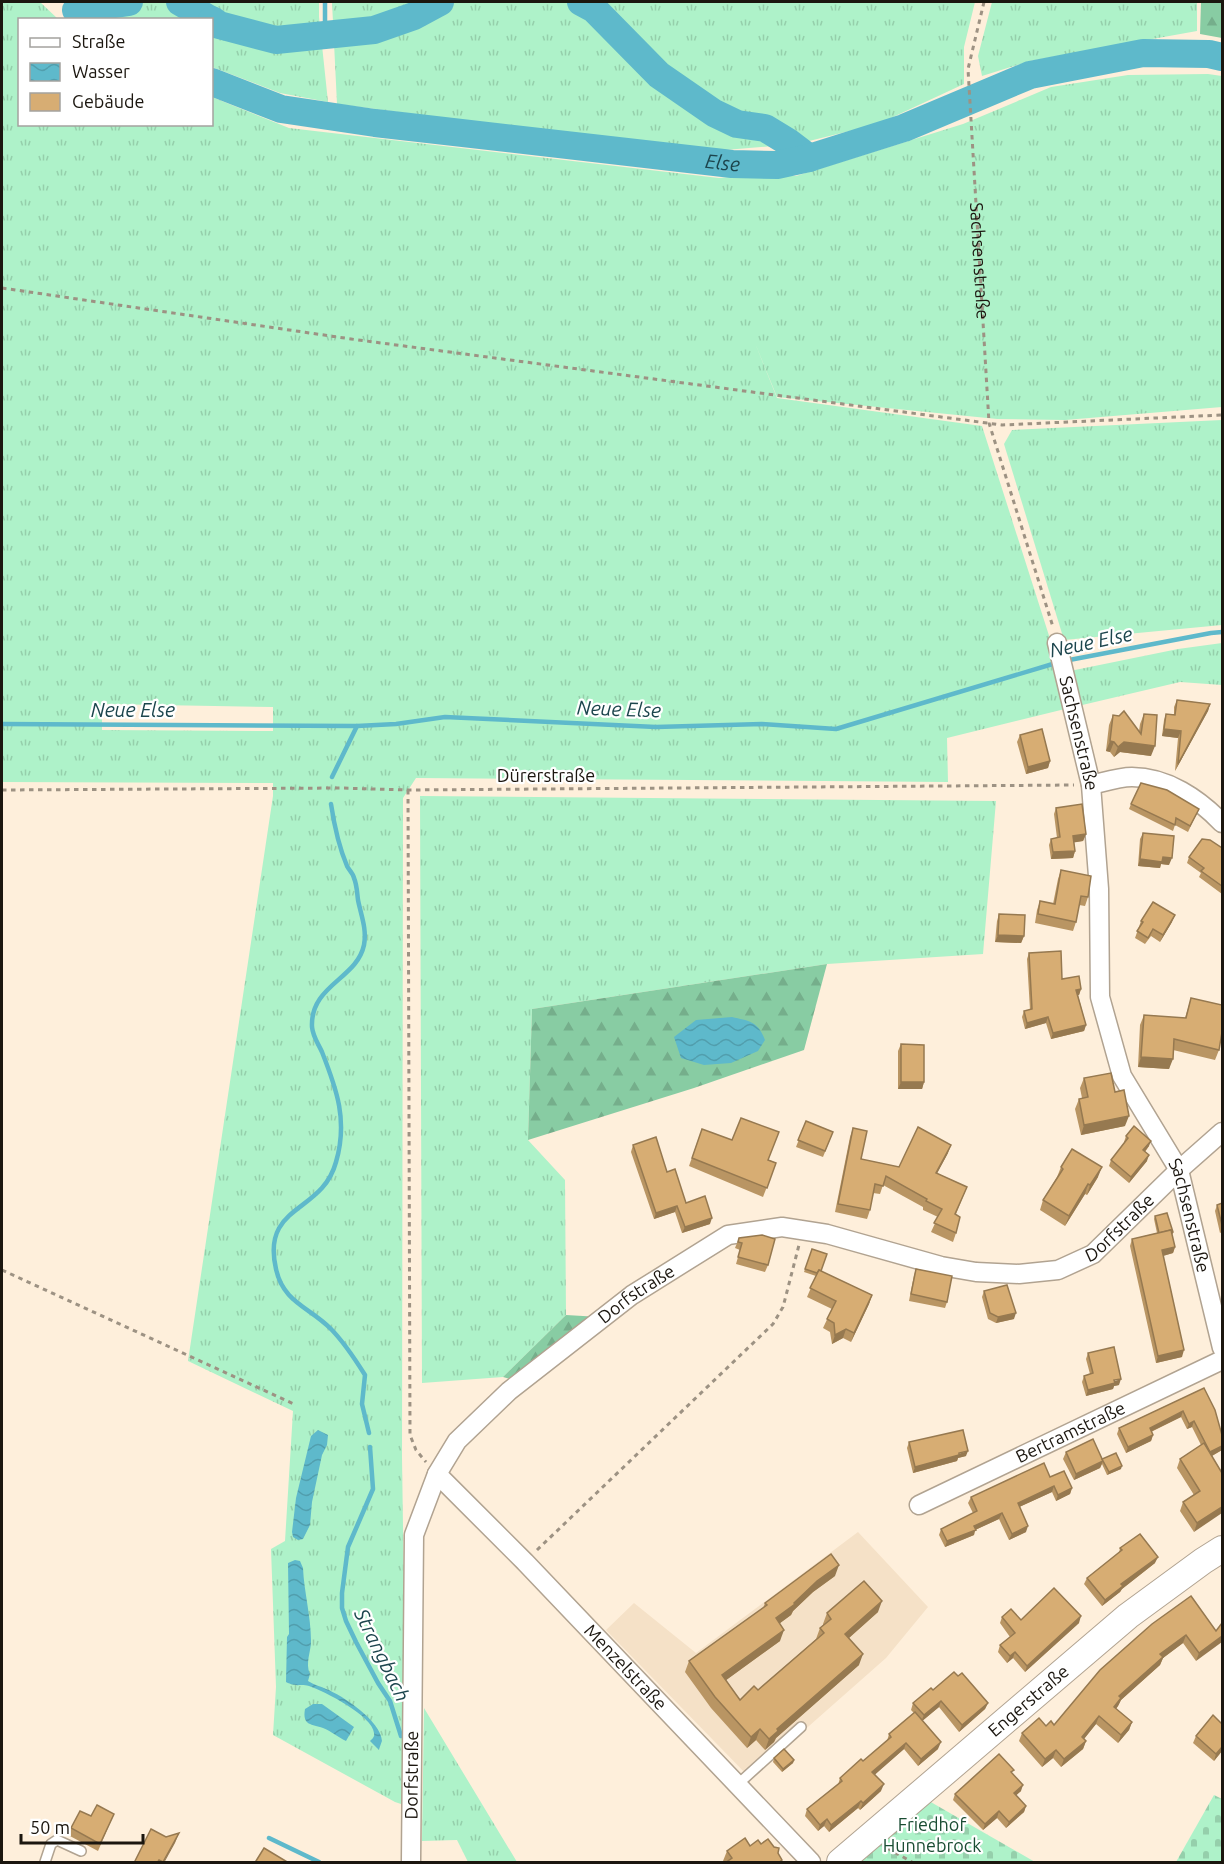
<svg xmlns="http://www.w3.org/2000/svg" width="1224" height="1864" font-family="Ubuntu,sans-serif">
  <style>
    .built { fill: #f5e1c7 }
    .grass { fill: url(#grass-tufts); fill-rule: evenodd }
    .forest { fill: url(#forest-firs) }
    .cemetery { fill: url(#cemetery-stones) }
    .water { fill: url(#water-waves) }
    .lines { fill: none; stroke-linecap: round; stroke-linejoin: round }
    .stream { stroke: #5eb9cb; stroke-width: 4.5 }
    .river { stroke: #5eb9cb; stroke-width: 28 }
    .service-casing { stroke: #b1a391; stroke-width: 12 }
    .minor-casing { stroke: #b1a391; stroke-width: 21 }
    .secondary-casing { stroke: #b1a391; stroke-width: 28 }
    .path { stroke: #9d9283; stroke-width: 3; stroke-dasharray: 4.5 4.5; stroke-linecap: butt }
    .service { stroke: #fff; stroke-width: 9 }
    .minor { stroke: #fff; stroke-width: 18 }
    .secondary { stroke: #fff; stroke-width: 26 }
    .wall { fill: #b99563 }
    .shaded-wall { fill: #967950 }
    .building { fill: #d7ad73; stroke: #967950; stroke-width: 1.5 }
    .labels { text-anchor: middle; stroke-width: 4.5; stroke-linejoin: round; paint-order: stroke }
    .street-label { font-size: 18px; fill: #1b160f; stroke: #fff }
    .park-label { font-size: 18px; fill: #1a4d33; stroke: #fff }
    .water-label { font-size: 20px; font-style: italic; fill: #1c454d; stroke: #fff }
  </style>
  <defs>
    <pattern id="grass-tufts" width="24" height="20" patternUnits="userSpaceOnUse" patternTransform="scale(1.5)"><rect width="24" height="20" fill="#aef2c9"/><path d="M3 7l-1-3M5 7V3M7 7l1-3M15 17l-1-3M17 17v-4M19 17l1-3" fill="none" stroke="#95cfab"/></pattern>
    <pattern id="forest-firs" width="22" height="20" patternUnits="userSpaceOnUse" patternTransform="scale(1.5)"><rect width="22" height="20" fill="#88cca3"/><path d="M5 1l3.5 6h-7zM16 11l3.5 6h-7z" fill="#75ae8b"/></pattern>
    <pattern id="cemetery-stones" width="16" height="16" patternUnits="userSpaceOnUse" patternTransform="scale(1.5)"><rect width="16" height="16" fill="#aef2c9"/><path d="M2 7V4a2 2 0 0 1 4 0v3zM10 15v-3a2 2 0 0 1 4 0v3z" fill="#95cfab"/></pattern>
    <pattern id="water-waves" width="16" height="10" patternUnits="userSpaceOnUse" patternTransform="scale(1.5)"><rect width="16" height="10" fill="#5eb9cb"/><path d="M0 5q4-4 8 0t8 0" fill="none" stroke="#519ead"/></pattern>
  </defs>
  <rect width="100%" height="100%" fill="#feefdb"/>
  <polygon class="built" points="858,1532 928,1607 886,1658 750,1778 606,1630 634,1603 696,1653"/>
  <g class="grass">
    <path d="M2,2h38l18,17 -38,1v104h192v-27l77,31 430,50 35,-3 42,1 167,-52 88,-37 77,-12 80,-1 14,2v331l-157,13 -68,-1 -220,-22 -22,-54 22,55 205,28 70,219 13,64 -118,29 1,44 -532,-4 -13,20 -1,659 5,349 -12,-4 -122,-67 3,-48 -5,-138 14,-8 8,-130 -105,-50 85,-565v-13l-271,-1zM102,704l171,3v24l-171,-1z"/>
    <polygon points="93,2 319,2 319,17 328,102 280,93 212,67 212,20 115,19"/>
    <polygon points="332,2 975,2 964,47 964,84 878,124 797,144 725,150 459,120 337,104"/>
    <polygon points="992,2 1197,2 1197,31 1030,61 982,76 978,56"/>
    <polygon points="1222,420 1222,625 1064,640 1004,444 1012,430"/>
    <polygon points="1222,643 1222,685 1180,682 1078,706 1070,671 1178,649"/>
    <polygon points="420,796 996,801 983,954 827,964 532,1009 528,1140 565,1180 566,1315 503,1377 422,1383"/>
    <polygon points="424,1708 517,1862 468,1862 457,1840 422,1841"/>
  </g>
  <g class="forest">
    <polygon points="1201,2 1222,2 1222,38 1200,34"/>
    <polygon points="827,964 804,1050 694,1088 528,1140 532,1009"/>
    <polygon points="566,1315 617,1318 531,1385 503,1377"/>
  </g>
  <g class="cemetery">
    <polygon points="1214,1795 1222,1799 1222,1862 1176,1862"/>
    <polygon points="929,1801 1035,1862 861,1862"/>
  </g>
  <g class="water">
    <path d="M732,1017c17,4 26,4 33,23l-7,11 -27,12 -27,2 -23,-7 -7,-21 22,-17z"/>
    <polygon points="318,1430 328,1435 327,1445 322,1455 312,1502 310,1525 303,1539 298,1540 293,1537 292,1532 296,1498 311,1436"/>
    <path d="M295,1560l5,1 3,7c1,24 8,48 8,73 0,11 -6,22 -1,33l-2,7c6,4 12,5 18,8 16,6 55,32 56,52 0,0 -3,8 -3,9l-9,-9c2,-2 5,-4 4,-8 -1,-17 -50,-42 -65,-47 -10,-3 -11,2 -23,-4l1,-45 2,-3 -1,-71z"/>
    <path d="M313,1704h9l32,23 -8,14c-8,-4 -15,-10 -23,-13 -11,-4 -21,-2 -18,-19z"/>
  </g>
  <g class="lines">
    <g class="stream">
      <polyline points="325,35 325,2"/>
      <polyline points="1064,661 1211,633 1222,632"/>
      <polyline points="2,724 357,726 396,724 445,717 656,727 762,724 836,729 1056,663"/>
      <polyline points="332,777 357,726"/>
      <path d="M331,804c3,20 8,43 16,62 2,4 6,7 7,12 3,7 3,15 4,22 3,15 9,29 6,45 -7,34 -54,40 -52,82 1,10 6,16 10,25 15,38 26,69 14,110 -14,52 -75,42 -60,107 7,33 33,38 54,59 13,13 25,31 35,47l-3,29 7,29"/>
      <polyline points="370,1447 373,1489 348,1547 342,1593 342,1608 346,1621 356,1642 378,1683 390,1701 401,1736"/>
      <polyline points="269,1838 319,1862"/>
    </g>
    <g class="river">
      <polyline points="180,2 211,20"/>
      <polyline points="581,2 594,9 659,75 714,113 737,124 765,128 788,142 809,158"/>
      <polyline points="76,10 129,2"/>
      <polyline points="212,20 219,25 276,40 374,30 414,16 440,2"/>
      <path id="s1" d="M212,82l69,27 94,14 357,41 45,1 32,-7 95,-30 126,-53 113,-22 66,1 13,3"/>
    </g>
    <defs>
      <g id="service">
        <polyline points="737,1785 801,1727"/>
        <polyline points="45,1862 51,1844 57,1840 81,1851"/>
      </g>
      <g id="minor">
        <path id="s3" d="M1057,643l34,142 8,104 1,108 22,79 57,94 43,178"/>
        <path d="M1091,785c13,-3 28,-8 41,-8 35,0 67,22 90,46"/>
        <path id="s4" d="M437,1474l88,88 286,300"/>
        <path id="s5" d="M919,1505l303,-145"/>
        <path id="s6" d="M411,1862l3,-327 23,-61 20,-33 52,-50 123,-96 96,-60 54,-8 45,7 114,32 35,6 43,2 39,-4 35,-16 86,-84 43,-38"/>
      </g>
      <g id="secondary">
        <path id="s7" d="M840,1862l288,-246 75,-55 19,-12"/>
      </g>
    </defs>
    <use href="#service" class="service-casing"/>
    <use href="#minor" class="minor-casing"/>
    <use href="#secondary" class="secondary-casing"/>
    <g class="path">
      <path id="s2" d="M984,2l-16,67 21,354 64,204"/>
      <polyline points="2,288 351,339 1002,425 1222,415"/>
      <polyline points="2,790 340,788 408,790 1074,785"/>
      <polyline points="408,790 410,1435 416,1450 426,1462"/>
      <polyline points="2,1270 296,1405"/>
      <polyline points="537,1550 773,1324 783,1307 799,1245"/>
      <polyline points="887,1848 912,1862"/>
    </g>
    <use href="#service" class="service"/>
    <use href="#minor" class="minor"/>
    <use href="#secondary" class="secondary"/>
  </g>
  <g class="wall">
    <polygon points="1177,700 1210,704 1208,711 1175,771 1178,738 1162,736 1164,720 1166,714 1174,714 1174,707"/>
    <polygon points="1144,714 1151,756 1120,752 1114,757 1110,752 1106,751 1109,725 1113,715 1139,731 1140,724"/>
    <polygon points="1020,735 1050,761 1048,768 1026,774 1017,742"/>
    <polygon points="1131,804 1199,809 1188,832 1175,825 1173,831 1129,809"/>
    <polygon points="1056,808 1086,834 1083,841 1074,842 1075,851 1073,858 1051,859 1049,845 1051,839 1057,838 1054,814"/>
    <polygon points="1143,833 1169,865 1161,864 1160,868 1138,866 1140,839"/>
    <polygon points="1222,848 1222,894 1199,877 1201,873 1187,863 1189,857"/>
    <polygon points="1061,870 1088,897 1085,906 1079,905 1076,922 1073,931 1035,923 1037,910 1040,901 1053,904 1058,879"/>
    <polygon points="999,914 1024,936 1021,943 995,942 997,921"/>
    <polygon points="1141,921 1172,922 1160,942 1151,936 1145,944 1135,938"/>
    <polygon points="1029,953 1062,979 1081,989 1079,995 1078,995 1086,1025 1084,1031 1051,1039 1046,1023 1025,1029 1022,1017 1024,1011 1030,1010 1027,959"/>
    <polygon points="1191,998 1219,1050 1215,1060 1173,1050 1169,1069 1138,1067 1140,1025 1144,1015 1185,1018"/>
    <polygon points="901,1044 924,1082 922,1089 898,1089 898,1051"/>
    <polygon points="1084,1078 1115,1092 1125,1126 1081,1135 1075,1109 1079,1099 1082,1098 1080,1088"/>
    <polygon points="806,1121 833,1132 823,1157 796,1147"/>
    <polygon points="853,1128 861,1159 899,1167 948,1153 937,1173 967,1187 956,1214 956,1233 953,1242 931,1232 938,1217 923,1210 923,1207 883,1185 880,1194 873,1193 870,1210 867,1219 835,1212 850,1137"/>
    <polygon points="702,1129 776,1163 763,1197 689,1166"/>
    <polygon points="1126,1136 1149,1146 1145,1152 1147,1161 1129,1183 1109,1166 1111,1160 1125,1143 1124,1142"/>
    <polygon points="633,1145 667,1172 686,1203 710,1224 682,1233 675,1212 654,1219 631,1152"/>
    <polygon points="1061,1167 1098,1177 1087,1195 1085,1194 1065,1226 1040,1210 1043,1200 1057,1177"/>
    <polygon points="1222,1203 1222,1232 1220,1233 1215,1211 1217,1205"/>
    <polygon points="1155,1216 1173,1232 1172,1234 1175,1247 1173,1253 1163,1256 1182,1357 1156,1363 1130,1246 1132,1239 1157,1233 1154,1219"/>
    <polygon points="739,1238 768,1265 765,1272 736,1264 740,1250 735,1248"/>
    <polygon points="812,1249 821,1271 872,1295 869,1304 851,1342 843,1338 832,1344 830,1332 823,1328 832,1309 807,1297 816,1276 804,1272"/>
    <polygon points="916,1269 947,1302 945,1308 909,1301 914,1275"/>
    <polygon points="984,1291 1014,1319 996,1323 988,1319 982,1297"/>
    <polygon points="1088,1353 1119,1385 1114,1386 1113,1389 1086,1396 1082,1382 1084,1376 1090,1374 1086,1359"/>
    <polygon points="1204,1388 1222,1435 1222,1450 1212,1456 1222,1473 1194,1532 1180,1511 1183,1502 1194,1495 1177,1468 1180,1459 1201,1445 1192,1427 1187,1429 1181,1417 1151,1432 1153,1435 1151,1441 1126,1453 1117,1434 1119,1428"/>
    <polygon points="909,1442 966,1456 958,1458 957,1461 913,1473 907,1448"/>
    <polygon points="1066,1452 1102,1460 1121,1469 1107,1475 1102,1464 1100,1468 1074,1480 1063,1459"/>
    <polygon points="1050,1477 1072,1488 1070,1494 1056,1501 1052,1492 1019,1507 1026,1532 1009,1540 999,1519 975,1530 974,1535 945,1547 939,1535 941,1529 973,1513 968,1503 971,1497"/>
    <polygon points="1120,1548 1155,1563 1122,1589 1120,1592 1102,1606 1084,1584 1087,1578 1119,1553"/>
    <polygon points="835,1576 813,1592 793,1611 791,1615 780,1623 780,1641 726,1680 740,1700 758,1690 816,1639 820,1628 823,1625 823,1624 827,1613 878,1612 849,1638 859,1665 776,1738 774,1742 765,1750 756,1740 747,1748 711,1708 685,1672 689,1661 763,1608 765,1603"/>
    <polygon points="1002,1617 1021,1620 1079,1623 1025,1672 1013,1658 1007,1663 998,1652 1000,1645 1010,1637 1000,1623"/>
    <polygon points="1152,1624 1216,1631 1196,1661 1183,1643 1163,1658 1160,1665 1121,1700 1118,1706 1116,1709 1132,1722 1129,1730 1118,1743 1096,1724 1084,1739 1086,1741 1083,1749 1061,1767 1053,1758 1042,1767 1019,1741 1022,1733 1046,1726 1054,1725"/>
    <polygon points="933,1690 988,1703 985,1709 959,1732 939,1707 922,1721 938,1749 918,1766 904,1749 875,1774 881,1791 860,1810 858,1808 829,1832 824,1826 818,1831 805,1816 807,1809 838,1785 840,1778 863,1761 887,1741 889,1734 914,1713 911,1710 913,1703"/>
    <polygon points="1196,1736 1222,1751 1214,1761 1193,1743"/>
    <polygon points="774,1758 794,1760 793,1763 782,1772 773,1762"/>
    <polygon points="1013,1774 1021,1791 1016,1795 1026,1806 1024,1812 1006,1828 997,1818 983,1830 953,1800 955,1794"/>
    <polygon points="114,1814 98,1851 68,1835 71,1828 91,1816"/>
    <polygon points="761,1844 774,1847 725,1863 723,1861 727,1851"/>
  </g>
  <g class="shaded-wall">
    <polygon points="1210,704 1208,711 1175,771 1178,764"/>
    <polygon points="1164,729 1181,731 1178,738 1162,736"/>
    <polygon points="1110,741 1114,742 1110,752 1106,751"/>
    <polygon points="1124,742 1155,746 1151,756 1120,752 1114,757 1118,747"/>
    <polygon points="1050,761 1048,768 1026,774 1028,767"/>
    <polygon points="1086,834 1083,841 1071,843 1073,836"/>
    <polygon points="1075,851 1073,858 1051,859 1053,852"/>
    <polygon points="1163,857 1172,858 1169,865 1161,864 1160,868 1138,866 1140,859"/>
    <polygon points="1175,915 1172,922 1160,942 1163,935"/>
    <polygon points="998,935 1024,936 1021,943 995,942"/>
    <polygon points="1081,989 1079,995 1074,996 1076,990"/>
    <polygon points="1048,1017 1046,1023 1025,1029 1027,1023"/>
    <polygon points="1086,1025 1084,1031 1051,1039 1053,1033"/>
    <polygon points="1141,1057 1173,1059 1169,1069 1138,1067"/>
    <polygon points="901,1082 924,1082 922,1089 898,1089"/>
    <polygon points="1129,1116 1125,1126 1081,1135 1084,1125"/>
    <polygon points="1151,1141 1149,1146 1141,1156 1143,1150"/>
    <polygon points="951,1145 948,1153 933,1181 936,1173"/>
    <polygon points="1149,1155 1147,1161 1129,1183 1131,1177"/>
    <polygon points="1102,1167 1098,1177 1087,1195 1090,1185"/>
    <polygon points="1088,1184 1085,1194 1065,1226 1069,1216"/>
    <polygon points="677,1206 675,1212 654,1219 656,1213"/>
    <polygon points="712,1218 710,1224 682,1233 685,1227"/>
    <polygon points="1175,1247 1173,1253 1159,1257 1162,1250"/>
    <polygon points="872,1295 869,1304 851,1342 854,1333"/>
    <polygon points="1016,1313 1014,1319 996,1323 998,1317"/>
    <polygon points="846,1329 843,1338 832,1344 835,1335"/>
    <polygon points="1184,1350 1182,1357 1156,1363 1158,1356"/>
    <polygon points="1121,1379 1119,1385 1114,1386 1113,1389 1086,1396 1088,1390"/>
    <polygon points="1183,1411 1181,1417 1148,1433 1150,1428"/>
    <polygon points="1194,1421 1192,1427 1187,1429 1189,1424"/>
    <polygon points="1153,1435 1151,1441 1126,1453 1128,1447"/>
    <polygon points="1222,1446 1222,1450 1208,1458 1210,1452"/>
    <polygon points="968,1451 966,1456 958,1458 957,1461 913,1473 915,1467"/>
    <polygon points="1103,1461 1100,1468 1074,1480 1076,1474"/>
    <polygon points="1122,1466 1121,1469 1107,1475 1109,1472"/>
    <polygon points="1054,1486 1052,1492 1015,1509 1018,1503"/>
    <polygon points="1072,1488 1070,1494 1056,1501 1058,1495"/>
    <polygon points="1222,1507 1222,1513 1194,1532 1197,1523"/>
    <polygon points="1002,1513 999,1519 975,1530 974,1535 945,1547 947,1541 974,1526"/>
    <polygon points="1028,1526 1026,1532 1009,1540 1012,1534"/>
    <polygon points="1158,1557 1155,1563 1122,1589 1120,1592 1102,1606 1105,1600 1121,1584"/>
    <polygon points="839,1565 835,1576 813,1592 793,1611 791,1615 772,1629 776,1618 817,1581"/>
    <polygon points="882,1601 878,1612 841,1645 845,1634"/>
    <polygon points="1081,1616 1079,1623 1025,1672 1027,1666"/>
    <polygon points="784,1630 780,1641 718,1686 722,1675"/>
    <polygon points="1186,1635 1183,1643 1163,1658 1160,1665 1121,1700 1118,1706 1111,1715 1119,1696 1160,1654"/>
    <polygon points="1222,1636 1222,1642 1196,1661 1199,1653"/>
    <polygon points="1015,1652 1013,1658 1007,1663 1010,1656"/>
    <polygon points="863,1654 859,1665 776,1738 774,1742 765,1750 769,1739 777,1729"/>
    <polygon points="941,1701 939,1707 921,1722 924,1715"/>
    <polygon points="988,1703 985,1709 959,1732 962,1725"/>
    <polygon points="1099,1716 1096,1724 1079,1745 1082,1737"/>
    <polygon points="1132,1722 1129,1730 1118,1743 1121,1735"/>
    <polygon points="760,1729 756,1740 747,1748 751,1737"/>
    <polygon points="1086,1741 1083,1749 1061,1767 1064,1759"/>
    <polygon points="941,1742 938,1749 918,1766 921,1759"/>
    <polygon points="906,1743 904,1749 870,1779 872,1772"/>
    <polygon points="1222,1747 1222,1751 1214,1761 1216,1754"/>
    <polygon points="1056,1750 1053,1758 1042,1767 1045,1759"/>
    <polygon points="794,1760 793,1763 782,1772 783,1769"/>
    <polygon points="884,1784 881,1791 860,1810 863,1803"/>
    <polygon points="1023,1785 1021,1791 1012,1799 1014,1793"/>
    <polygon points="861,1801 858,1808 829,1832 831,1825"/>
    <polygon points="1026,1806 1024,1812 1006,1828 1009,1822"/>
    <polygon points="999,1811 997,1818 983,1830 985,1824"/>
    <polygon points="827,1819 824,1826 818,1831 820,1825"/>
    <polygon points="179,1833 175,1843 164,1863 163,1863"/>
  </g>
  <g class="building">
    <polygon points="1177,700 1210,704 1178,764 1181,731 1164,729 1166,714 1175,715"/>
    <polygon points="1124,711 1141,734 1144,714 1157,715 1155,746 1124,742 1118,747 1114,742 1110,741 1113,715 1119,716"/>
    <polygon points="1042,729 1050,761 1028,767 1020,735"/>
    <polygon points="1141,783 1167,790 1199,809 1190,826 1176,818 1175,825 1131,804"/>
    <polygon points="1082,804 1086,834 1073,836 1075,851 1053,852 1051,839 1060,837 1056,808"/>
    <polygon points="1143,833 1174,836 1172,858 1163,857 1162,862 1140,859"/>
    <polygon points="1202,839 1210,840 1222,848 1222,886 1201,871 1204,868 1189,857"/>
    <polygon points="1061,870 1091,876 1088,897 1081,896 1076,922 1038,914 1040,901 1055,904"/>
    <polygon points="1153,902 1175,915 1163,935 1153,929 1148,938 1137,931 1143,922 1141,921"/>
    <polygon points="999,914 1025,915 1024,936 998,935"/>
    <polygon points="1061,951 1062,979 1079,976 1081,989 1076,990 1086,1025 1053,1033 1048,1017 1027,1023 1024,1011 1032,1009 1029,953"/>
    <polygon points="1191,998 1222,1005 1222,1032 1219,1050 1174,1039 1173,1059 1141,1057 1144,1015 1186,1018"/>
    <polygon points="901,1044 924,1045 924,1082 901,1082"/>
    <polygon points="1111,1073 1115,1092 1124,1090 1129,1116 1084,1125 1079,1099 1088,1097 1084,1078"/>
    <polygon points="741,1118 779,1132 768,1160 776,1163 767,1188 692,1158 702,1129 732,1140"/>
    <polygon points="806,1121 833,1132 825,1151 798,1140"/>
    <polygon points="1134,1126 1151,1141 1143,1150 1149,1155 1131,1177 1111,1160 1128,1138 1126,1136"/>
    <polygon points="918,1127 951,1145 936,1173 967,1187 955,1214 960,1217 956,1233 934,1223 942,1209 926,1201 927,1199 886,1176 883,1186 875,1184 870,1210 838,1204 853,1128 867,1131 861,1159 899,1167"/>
    <polygon points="656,1137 667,1172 675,1169 686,1203 705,1196 712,1218 685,1227 677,1206 656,1213 633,1145"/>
    <polygon points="1072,1149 1102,1167 1090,1185 1088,1184 1069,1216 1043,1200 1063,1169 1061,1167"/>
    <polygon points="1222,1203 1222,1225 1217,1205"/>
    <polygon points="1167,1213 1173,1232 1172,1233 1171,1230 1159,1233 1155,1216"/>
    <polygon points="1171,1230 1175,1247 1162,1250 1184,1350 1158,1356 1132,1239"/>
    <polygon points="762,1235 775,1239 768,1265 738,1257 742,1243 738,1242 739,1238"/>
    <polygon points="812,1249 827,1254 821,1271 819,1270 817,1273 805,1269"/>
    <polygon points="916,1269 952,1276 947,1302 911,1294"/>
    <polygon points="819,1270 872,1295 854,1333 846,1329 835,1335 834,1323 827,1319 836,1301 810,1288"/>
    <polygon points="1007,1285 1016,1313 998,1317 990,1313 984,1291"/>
    <polygon points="1114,1347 1121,1379 1114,1380 1115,1383 1088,1390 1084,1376 1093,1373 1088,1353"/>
    <polygon points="1204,1388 1215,1410 1222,1435 1222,1446 1210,1452 1194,1421 1189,1424 1183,1411 1150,1428 1153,1435 1128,1447 1119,1428"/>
    <polygon points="963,1430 968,1451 959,1453 959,1455 915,1467 909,1442"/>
    <polygon points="1093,1439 1103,1461 1076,1474 1066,1452"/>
    <polygon points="1204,1443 1222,1473 1222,1507 1197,1523 1183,1502 1200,1491 1180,1459"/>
    <polygon points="1116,1453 1122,1466 1109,1472 1102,1459"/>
    <polygon points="1044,1463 1050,1477 1064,1471 1072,1488 1058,1495 1054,1486 1018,1503 1028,1526 1012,1534 1002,1513 974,1526 976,1530 947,1541 941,1529 977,1511 971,1497"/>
    <polygon points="1140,1534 1158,1557 1121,1584 1123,1586 1105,1600 1087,1578 1122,1550 1120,1548"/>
    <polygon points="831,1554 839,1565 817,1581 794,1603 795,1604 776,1618 784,1630 722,1675 740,1700 754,1686 758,1690 824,1633 820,1628 831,1619 827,1613 864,1581 882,1601 845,1634 863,1654 777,1729 778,1731 769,1739 760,1729 751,1737 715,1697 689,1661 767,1605 765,1603"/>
    <polygon points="1054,1588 1081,1616 1027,1666 1015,1652 1010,1656 1000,1645 1015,1633 1002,1617 1011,1609 1021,1620"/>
    <polygon points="1191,1596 1216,1631 1222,1623 1222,1636 1199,1653 1186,1635 1160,1654 1163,1657 1119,1696 1121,1698 1114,1707 1132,1722 1121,1735 1099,1716 1082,1737 1086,1741 1064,1759 1056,1750 1045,1759 1022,1733 1039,1718 1046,1726 1051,1721 1054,1725 1100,1670 1152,1624"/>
    <polygon points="954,1672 958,1676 962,1673 988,1703 962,1725 941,1701 924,1715 913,1703 931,1688 933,1690"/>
    <polygon points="915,1712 941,1742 921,1759 906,1743 872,1772 884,1784 863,1803 861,1801 831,1825 827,1819 820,1825 807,1809 842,1781 840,1778 861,1759 863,1761 891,1737 889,1734"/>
    <polygon points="1213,1715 1222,1724 1222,1747 1216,1754 1196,1736"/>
    <polygon points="784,1749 794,1760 783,1769 774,1758"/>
    <polygon points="999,1754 1014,1770 1011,1772 1023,1785 1014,1793 1026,1806 1009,1822 999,1811 985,1824 955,1794"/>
    <polygon points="97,1805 114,1814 100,1844 71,1828 80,1811 91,1816"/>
    <polygon points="151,1829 166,1837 179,1833 163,1862 159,1860 157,1863 134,1863"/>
    <polygon points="745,1838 750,1846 758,1840 761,1844 768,1839 774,1847 779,1848 778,1853 782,1860 778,1863 725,1863 732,1858 727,1851"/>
    <polygon points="264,1848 289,1863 258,1863 256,1861"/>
  </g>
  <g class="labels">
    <g class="street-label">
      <text dy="6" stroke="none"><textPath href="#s2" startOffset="261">Sachsenstraße</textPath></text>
      <text dy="6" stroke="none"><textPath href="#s3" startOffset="93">Sachsenstraße</textPath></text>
      <text x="546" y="782">Dürerstraße</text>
      <text dy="6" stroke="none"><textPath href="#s3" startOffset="597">Sachsenstraße</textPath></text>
      <text dy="6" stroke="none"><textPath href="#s6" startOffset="1184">Dorfstraße</textPath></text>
      <text dy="6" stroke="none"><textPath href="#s6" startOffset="663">Dorfstraße</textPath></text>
      <text dy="6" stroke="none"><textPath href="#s5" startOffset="168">Bertramstraße</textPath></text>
      <text dy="6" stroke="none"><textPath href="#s4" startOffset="270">Menzelstraße</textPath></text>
      <text dy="6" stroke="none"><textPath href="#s7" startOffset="248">Engerstraße</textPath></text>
      <text dy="6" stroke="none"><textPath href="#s6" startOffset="87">Dorfstraße</textPath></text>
    </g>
    <g class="park-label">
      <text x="932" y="1831">Friedhof<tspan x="932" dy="21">Hunnebrock</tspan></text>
    </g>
    <g class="water-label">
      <text dy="7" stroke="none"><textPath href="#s1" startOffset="519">Else</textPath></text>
      <text transform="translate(1091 642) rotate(-12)" y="7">Neue Else</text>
      <text transform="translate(619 709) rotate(2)" y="7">Neue Else</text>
      <text x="133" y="717">Neue Else</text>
      <text transform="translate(382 1655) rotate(64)" y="7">Strangbach</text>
    </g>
  </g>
  <rect width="1224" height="1864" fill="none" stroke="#1b160f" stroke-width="6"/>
  <rect x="18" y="18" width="195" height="108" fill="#ffffff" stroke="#a4a29f" stroke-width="1.5"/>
  <rect x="30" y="38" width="30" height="9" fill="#ffffff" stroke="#a4a29f" stroke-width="1.5"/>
  <text x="72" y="48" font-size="18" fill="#1b160f">Straße</text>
  <rect x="30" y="63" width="30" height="18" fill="url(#water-waves)" stroke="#a4a29f" stroke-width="1.5"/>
  <text x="72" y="78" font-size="18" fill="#1b160f">Wasser</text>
  <rect x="30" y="93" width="30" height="18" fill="#d7ad73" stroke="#a4a29f" stroke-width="1.5"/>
  <text x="72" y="108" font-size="18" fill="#1b160f">Gebäude</text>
  <path d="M21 1834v9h122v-9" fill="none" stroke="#1b160f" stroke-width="3"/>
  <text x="30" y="1834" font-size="18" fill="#1b160f" stroke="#ffffff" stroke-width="4.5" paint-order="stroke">50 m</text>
</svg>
